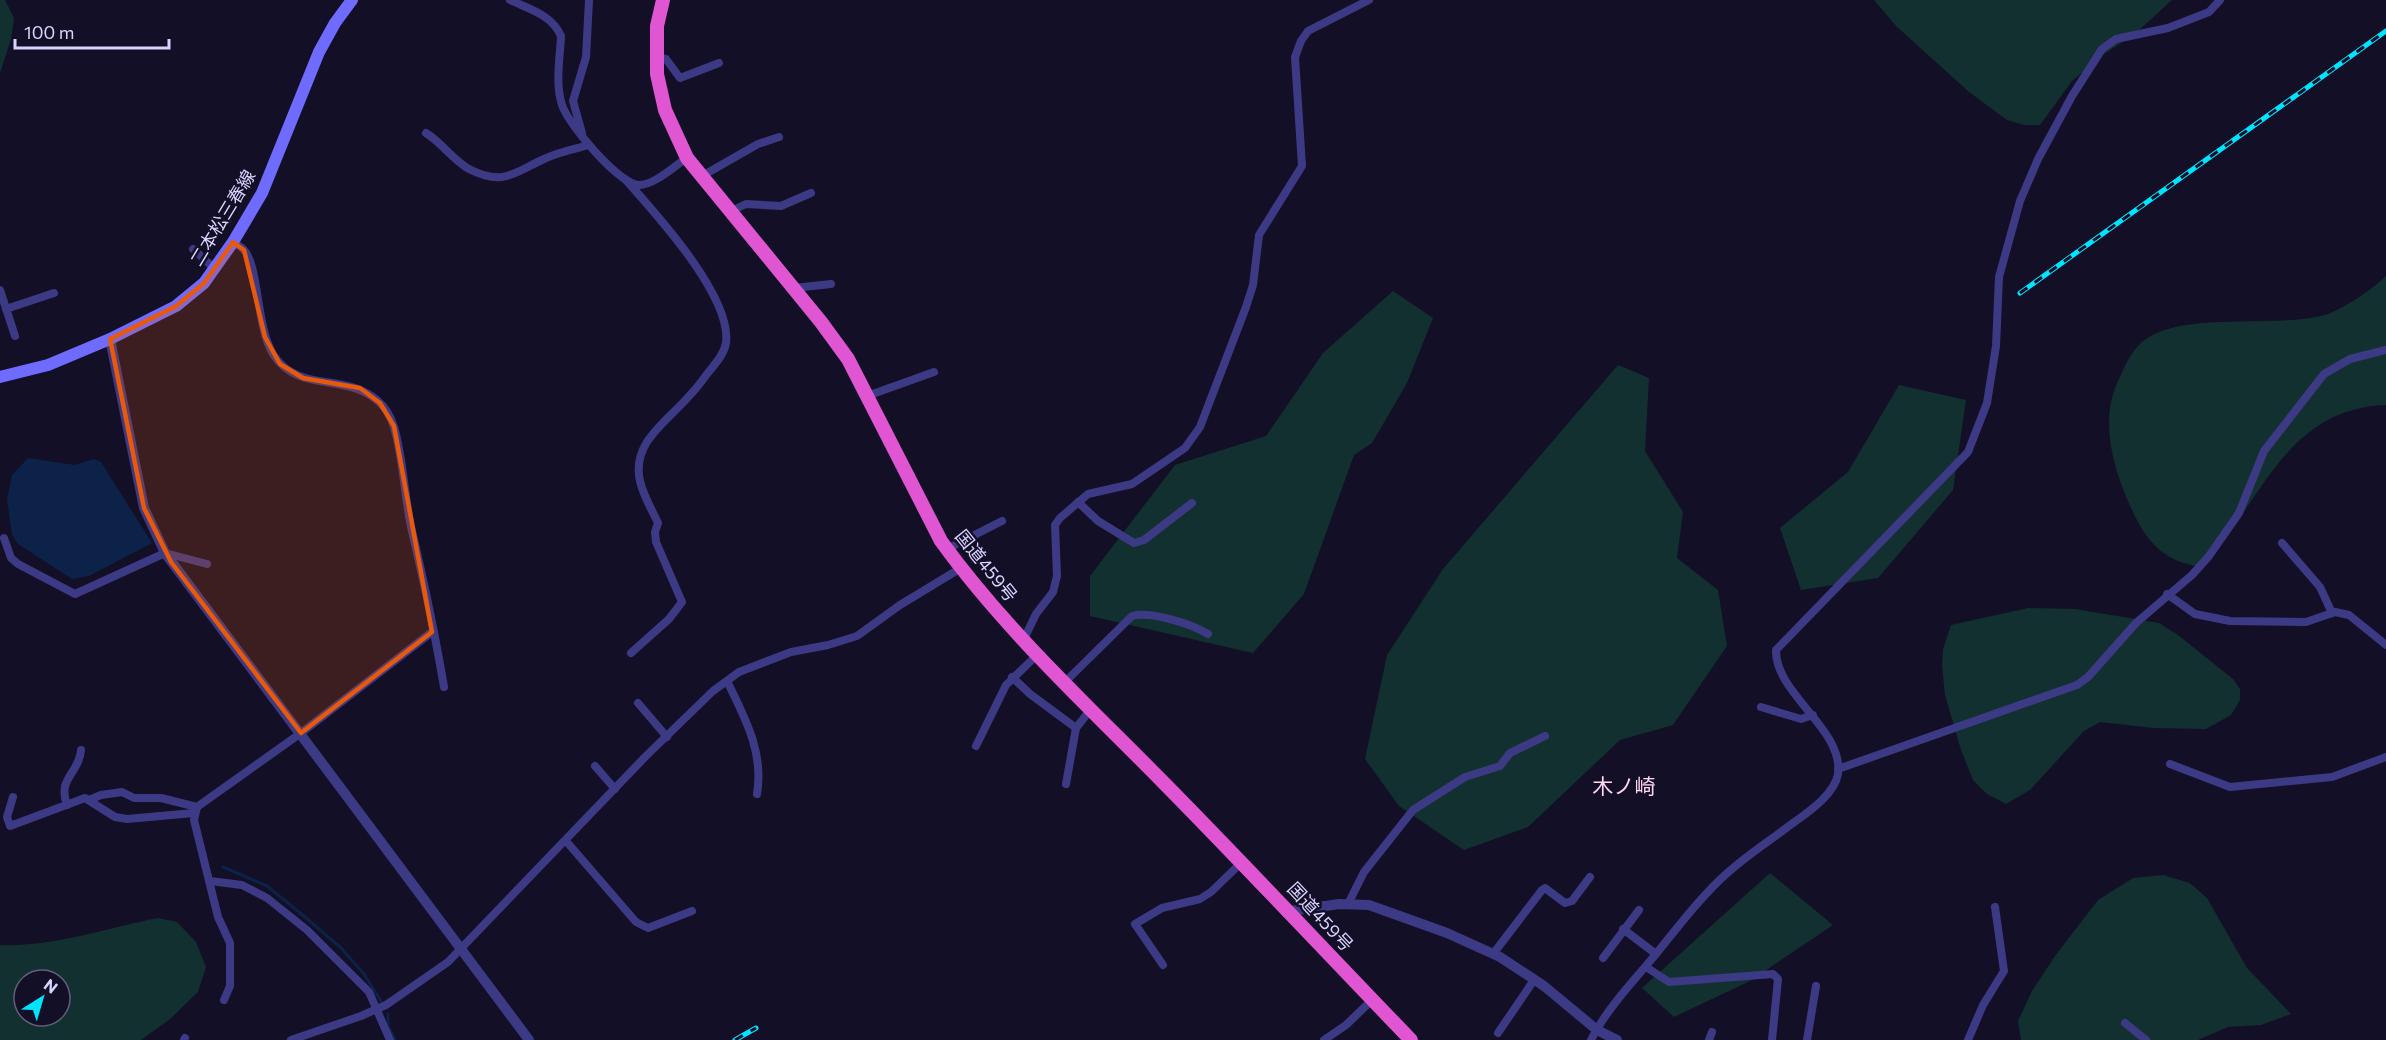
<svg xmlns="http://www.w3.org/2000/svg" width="2386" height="1040" font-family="Commissioner,'Noto Sans JP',sans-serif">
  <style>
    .green { fill: #12302f; fill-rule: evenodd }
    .water { fill: #0c2248 }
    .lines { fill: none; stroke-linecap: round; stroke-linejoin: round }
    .stream { stroke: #0c2248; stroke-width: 3 }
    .minor { stroke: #3d3a85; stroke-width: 8 }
    .tertiary { stroke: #3d3a85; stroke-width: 10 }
    .secondary { stroke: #6f6bff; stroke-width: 12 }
    .trunk { stroke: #e055d1; stroke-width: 14 }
    .rail-casing { stroke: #00e5ff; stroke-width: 5 }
    .rail { stroke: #130f26; stroke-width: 3; stroke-dasharray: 9; stroke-linecap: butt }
    .marked { fill: #e8590c; fill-opacity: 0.2; stroke: #e8590c; stroke-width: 4.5; stroke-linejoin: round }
    .labels { text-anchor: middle; stroke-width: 5; stroke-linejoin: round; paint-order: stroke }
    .street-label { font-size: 18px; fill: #d9d4ff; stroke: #130f26 }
    .quarter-label { font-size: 21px; fill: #ffd6f0; stroke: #130f26 }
  </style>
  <rect width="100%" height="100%" fill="#130f26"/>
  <g class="green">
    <polygon points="0,0 5,0 14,18 11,39 0,73"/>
    <polygon points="1874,0 2172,0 2135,34 2104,54 2072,81 2040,125 2024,125 2007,120 1969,92 1896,26"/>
    <path d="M2386,276v129c-101,3 -125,99 -184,162 -37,-5 -55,-24 -70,-57 -18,-39 -34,-90 -13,-131 5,-11 11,-26 21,-35 34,-34 131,-16 181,-28 18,-4 52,-27 65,-40z"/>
    <polygon points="1393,291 1433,318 1407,383 1372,443 1354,455 1304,594 1253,653 1090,616 1090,576 1175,465 1266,436 1323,353"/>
    <polygon points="1618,365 1649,378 1645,451 1683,512 1677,558 1718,590 1727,646 1673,725 1620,740 1528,827 1464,850 1399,806 1365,759 1387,655 1443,569"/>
    <polygon points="1899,385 1966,400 1953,490 1878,578 1801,590 1780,528 1848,472"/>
    <polygon points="2028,608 2075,609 2159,623 2178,635 2233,679 2240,689 2240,700 2231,715 2206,729 2153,728 2100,722 2084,731 2030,790 2006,804 1987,794 1973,780 1961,750 1945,695 1942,666 1943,649 1951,625"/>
    <polygon points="1770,873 1833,925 1750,981 1674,1017 1642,988"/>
    <polygon points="2163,875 2190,883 2207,898 2247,968 2291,1014 2261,1025 2228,1027 2198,1040 2021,1040 2018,1021 2032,991 2055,956 2098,900 2133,878"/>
    <path d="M158,918l19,4 19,20 10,25 -8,25 -28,27 -29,21h-141v-95c54,2 106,-17 158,-27zM24,980h36v36h-36z"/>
  </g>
  <polygon class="water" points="28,458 75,465 94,459 101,462 152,543 89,576 72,579 18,544 12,535 7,499 12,475"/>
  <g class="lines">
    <g class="stream">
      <polyline points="223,867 267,886 305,917 341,948 364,974 381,1001"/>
      <polyline points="388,1014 388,1025 395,1040"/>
    </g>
    <g class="minor">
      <path d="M510,0c19,9 42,15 51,36 -1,22 -6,47 1,69 6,19 58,81 78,80 16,-1 34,-19 47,-27"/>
      <polyline points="656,57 666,59 680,78 719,63"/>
      <path d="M426,133c16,10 27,27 43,36 35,18 46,3 75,-10 14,-7 30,-10 45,-14"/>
      <polyline points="582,133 573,101 586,57 589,0"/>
      <polyline points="702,176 758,144 779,137"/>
      <path d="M625,179c30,34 107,117 101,164 -2,12 -12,22 -19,31 -5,7 -11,15 -17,21 -22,26 -59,47 -50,86 3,14 12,29 18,42l-3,9 1,10 26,60 -13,17 -38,34"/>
      <polyline points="731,211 746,204 781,206 811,193"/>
      <path d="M233,242c3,2 9,5 11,8 15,16 12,76 29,104 25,40 72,18 105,47 7,6 13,16 16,26 10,34 10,70 18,104 12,51 23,103 32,156"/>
      <polyline points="193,249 215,269"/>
      <polyline points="794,288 831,284"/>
      <polyline points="0,290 15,336"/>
      <polyline points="6,309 54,293"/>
      <polyline points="867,396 934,372"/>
      <polyline points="1078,502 1098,521 1134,543 1144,540 1192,503"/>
      <polyline points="4,538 11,558 18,564 75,594 165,553 207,564"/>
      <polyline points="2282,543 2320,587 2332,613"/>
      <polyline points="947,549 1002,521"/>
      <polyline points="2167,594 2195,614 2230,621 2306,622 2335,612 2349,615 2386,645"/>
      <polyline points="1024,639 1036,614 1053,592 1057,576 1055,525 1060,518 1088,494 1132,484 1185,448 1200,427 1246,307 1253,285 1259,235 1302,166 1295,57 1301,41 1308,31 1369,0"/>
      <polyline points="1012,677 1030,694 1076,728"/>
      <path d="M727,681c18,37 37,71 30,113"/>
      <path d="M1065,682l67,-66c19,-5 60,8 76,18"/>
      <polyline points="638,703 667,737"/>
      <polyline points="1761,707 1801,719 1813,715"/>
      <polyline points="976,746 1006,685 1038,654"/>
      <polyline points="2170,764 2230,787 2332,777 2386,757"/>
      <polyline points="595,766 615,789"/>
      <polyline points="1838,769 2077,685 2088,677 2136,623 2192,575 2209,556 2239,513 2264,451 2324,374 2350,359 2386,350"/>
      <polyline points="1066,784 1076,728 1091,709"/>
      <polyline points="13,797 7,817 10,826 85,798 115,817 127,819 194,813"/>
      <polyline points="89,800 101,795 122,792 134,798 161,798 197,807"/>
      <path d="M67,805c-10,-27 12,-31 14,-55"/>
      <polyline points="566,841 636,922 648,928 692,911"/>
      <polyline points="210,881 242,885 267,898 307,930 369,992 390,1040"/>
      <polyline points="1348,904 1364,872 1413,810 1465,777 1500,766 1510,753 1545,736"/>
      <polyline points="1623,929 1656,954"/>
      <polyline points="1493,954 1542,890 1545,888 1565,903 1572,901 1590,877"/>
      <polyline points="1603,958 1639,910"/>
      <polyline points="1163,965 1135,924 1162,908 1200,899 1211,892 1242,862"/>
      <polyline points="1646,967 1669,982 1773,974 1778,979 1772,1040"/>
      <polyline points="224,1000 230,986 230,943 218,917 194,820 197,807 301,733 432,632"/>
      <polyline points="2125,1023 2146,1040"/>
      <polyline points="1498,1033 1534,980"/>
      <polyline points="184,1040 185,1038"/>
      <polyline points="291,1040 361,1016 386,1005 448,962 646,756 713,691 739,672 791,652 828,645 857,636 900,605 961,568"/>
      <polyline points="1324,1040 1346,1025 1372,1000"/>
      <path d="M1591,1040c13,-26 35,-51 54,-73 21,-24 40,-51 62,-74 22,-25 51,-44 78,-64 17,-13 49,-32 53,-55 6,-45 -63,-80 -62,-124l192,-198 19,-49 9,-57 3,-69 21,-76 18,-42 34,-63 30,-47 14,-10 52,-11 41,-16 11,-12"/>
      <polyline points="1709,1040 1712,1032"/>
      <polyline points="1807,1040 1816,986"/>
      <polyline points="1968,1040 1983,1005 2004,971 1995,907"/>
    </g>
    <g class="tertiary">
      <polyline points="110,339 144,508 165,553 529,1040"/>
      <polyline points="1291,911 1339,904 1369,905 1447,933 1500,957 1544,986 1597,1030 1617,1040"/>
    </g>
    <polyline class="secondary" points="0,377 48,365 110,339 176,306 204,283 233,242 262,193 319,52 335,23 352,0"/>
    <path class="trunk" d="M663,0l-6,26v48l8,36 22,48 134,164 27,37 93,182c63,87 143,161 218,237 85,86 168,175 252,262"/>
    <defs>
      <g id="rail">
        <polyline points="2020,293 2386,31"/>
        <polyline points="735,1040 756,1028"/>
      </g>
    </defs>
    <use href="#rail" class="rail-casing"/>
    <use href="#rail" class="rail"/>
  </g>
  <path class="marked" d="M233,242l11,8 21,87 15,27 23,14 57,10 20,15 14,23 38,206 -131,101 -130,-171 -27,-54 -34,-169 66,-33 28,-23z"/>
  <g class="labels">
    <g class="street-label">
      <text transform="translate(223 218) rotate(-59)" y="6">二本松三春線</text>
      <text transform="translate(986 566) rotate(51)" y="6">国道459号</text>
      <text transform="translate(1320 917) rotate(47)" y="6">国道459号</text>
    </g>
    <g class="quarter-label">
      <text x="1624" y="794">木ノ崎</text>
    </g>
  </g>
  <g transform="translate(42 998) rotate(37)"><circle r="28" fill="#130f26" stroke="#625e7d" stroke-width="1.5"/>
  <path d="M0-4.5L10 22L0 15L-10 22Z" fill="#00e5ff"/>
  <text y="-9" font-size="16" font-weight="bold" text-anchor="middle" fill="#d9d4ff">N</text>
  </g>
  <path d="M15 39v9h154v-9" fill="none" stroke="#d9d4ff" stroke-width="3"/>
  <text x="24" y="39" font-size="18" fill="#d9d4ff" stroke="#130f26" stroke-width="4.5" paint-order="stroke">100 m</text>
</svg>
